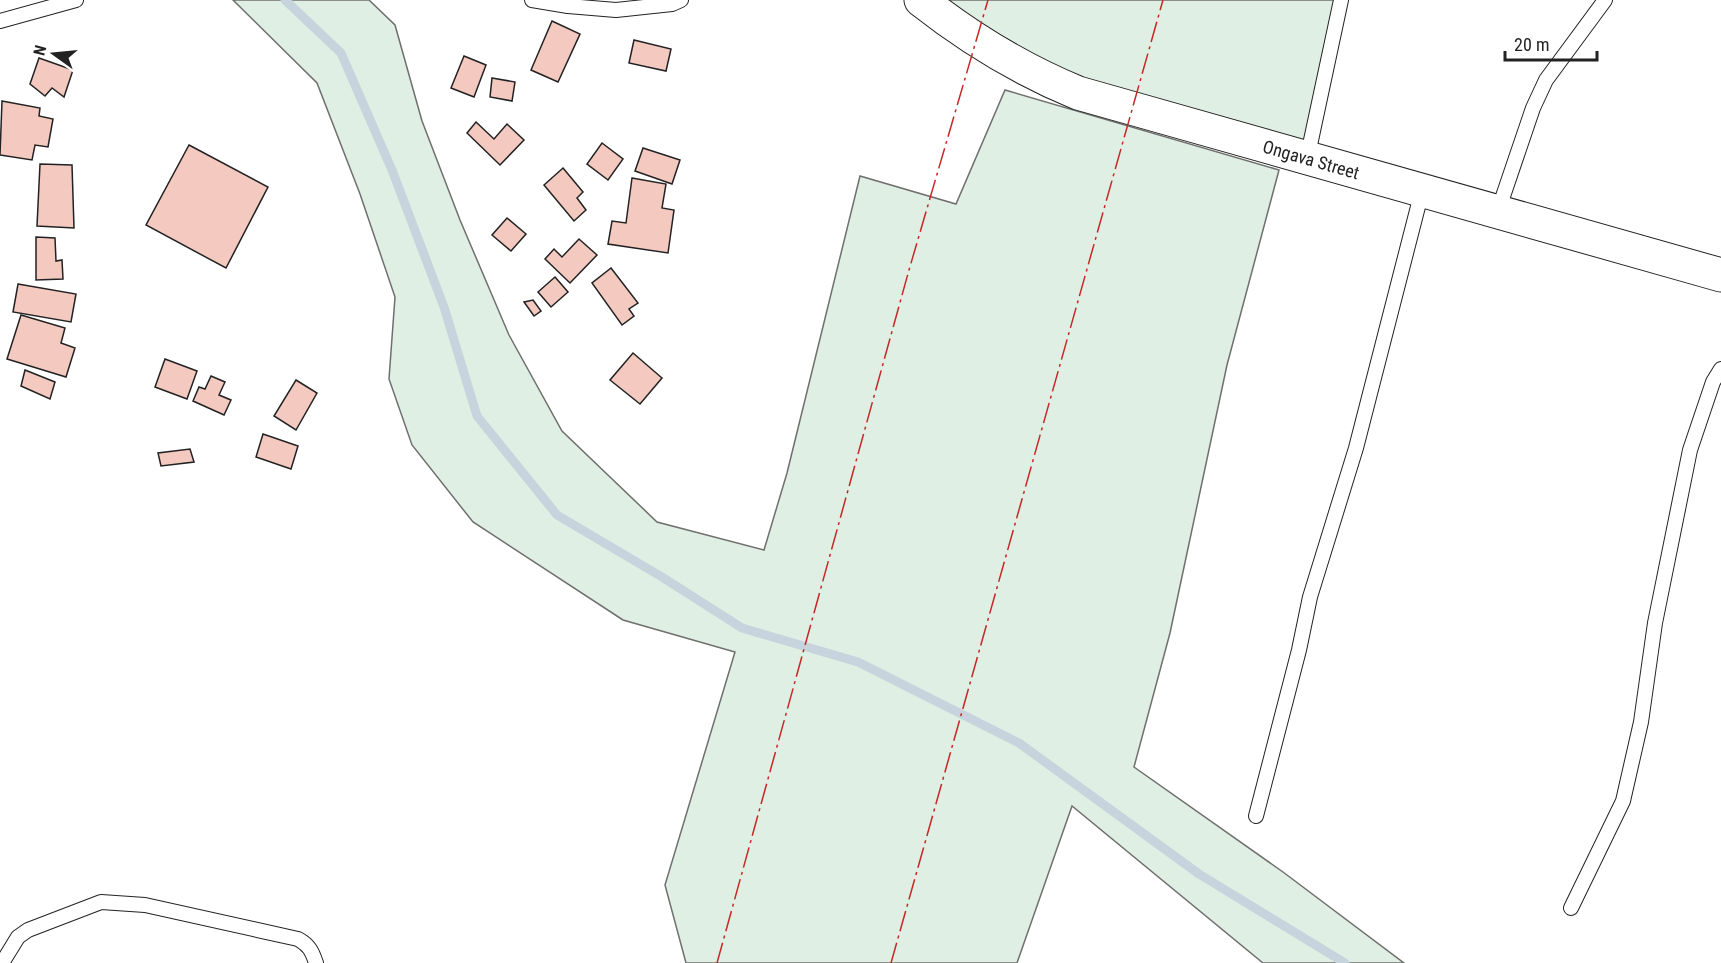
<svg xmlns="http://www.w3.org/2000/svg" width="1721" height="963" font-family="'Roboto Condensed',sans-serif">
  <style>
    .green { fill: #e0efe3; stroke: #6f6f6f; stroke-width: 1.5 }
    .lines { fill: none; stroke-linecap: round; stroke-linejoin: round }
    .stream { stroke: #c7d3dd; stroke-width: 9 }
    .building { fill: #f3c9c0; stroke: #222; stroke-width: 1.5 }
    .service-casing { stroke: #222; stroke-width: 16 }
    .tertiary-casing { stroke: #222; stroke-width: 35 }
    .service { stroke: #fff; stroke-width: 14 }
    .tertiary { stroke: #fff; stroke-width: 33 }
    .power { stroke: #c62828; stroke-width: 1.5; stroke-dasharray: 21 4.5 3 4.5; stroke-linecap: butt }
    .labels { text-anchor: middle; stroke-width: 4.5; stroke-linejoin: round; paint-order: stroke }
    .street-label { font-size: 18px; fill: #222; stroke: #fff }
  </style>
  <rect width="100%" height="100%" fill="#fff"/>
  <g class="green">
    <polygon points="233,0 369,0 395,25 422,121 460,220 509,335 562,431 657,522 764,550 787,473 860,176 956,204 1005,90 1279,170 1227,365 1170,633 1134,767 1283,872 1404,963 1263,963 1072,806 1017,963 686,963 665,885 735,652 623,620 473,522 412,445 389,379 395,297 360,194 317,83"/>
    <polygon points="921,0 1341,0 1307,159 1078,93"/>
  </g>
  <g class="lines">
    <polyline class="stream" points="285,0 341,53 392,170 444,307 477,416 557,515 662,577 742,628 858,662 1019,743 1199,874 1345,963"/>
  </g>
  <g class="building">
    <polygon points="552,21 580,34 558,82 531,70"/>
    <polygon points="634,40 671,49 666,71 629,63"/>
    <polygon points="464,56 486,65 474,97 451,88"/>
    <polygon points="39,58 73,70 64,97 52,88 45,96 30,84"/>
    <polygon points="492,78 515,82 512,101 490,97"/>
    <polygon points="2,101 40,108 39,116 53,119 48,147 35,145 32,160 0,155"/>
    <polygon points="476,122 494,139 507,124 524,140 500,165 467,133"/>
    <polygon points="602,143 623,159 608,180 587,164"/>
    <polygon points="189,145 268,187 226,268 146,225"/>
    <polygon points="643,148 680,160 672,184 635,171"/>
    <polygon points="40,164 72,165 74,228 37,226"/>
    <polygon points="563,168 583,192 577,198 586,210 574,221 544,185"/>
    <polygon points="632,178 666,184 662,208 674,210 668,253 608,244 612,221 626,223"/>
    <polygon points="507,218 526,234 511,251 492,235"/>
    <polygon points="36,237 55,238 56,261 62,260 63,279 36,280"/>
    <polygon points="579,239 597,255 570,283 545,259 554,249 562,257"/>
    <polygon points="611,268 638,303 629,309 634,316 622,325 592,283"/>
    <polygon points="555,277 568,292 551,307 538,292"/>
    <polygon points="18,284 76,294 71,322 13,312"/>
    <polygon points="533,300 541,311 534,316 524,302"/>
    <polygon points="21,315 65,328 61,343 75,348 66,377 7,359"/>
    <polygon points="633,353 662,378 640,404 610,380"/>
    <polygon points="165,359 197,371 187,399 155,387"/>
    <polygon points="25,370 55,382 50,399 21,386"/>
    <polygon points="211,376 225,382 219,395 231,400 224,415 193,401 199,387 205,389"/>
    <polygon points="296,380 317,393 296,430 274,416"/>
    <polygon points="263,434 298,446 291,469 256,457"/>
    <polygon points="190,449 194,462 161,466 158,453"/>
  </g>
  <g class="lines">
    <defs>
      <g id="service">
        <polyline points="532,0 568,6 616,10 672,4 681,0"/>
        <polyline points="0,21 76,0"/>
        <polyline points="1307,159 1341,0"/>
        <polyline points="1498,211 1533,108 1546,80 1605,0"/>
        <polyline points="1256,816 1299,650 1310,597 1356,448 1422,191"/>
        <polyline points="1571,908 1623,801 1641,722 1655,623 1690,450 1713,382 1721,369"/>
        <path d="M2,963l16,-26 10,-7 73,-28 44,3 153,34c11,6 14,12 18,24"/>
      </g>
      <path id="tertiary" d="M921,0c47,37 101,70 157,93l643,182"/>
    </defs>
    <use href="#service" class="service-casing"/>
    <use href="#tertiary" class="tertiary-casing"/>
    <use href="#service" class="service"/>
    <use href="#tertiary" class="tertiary"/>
    <g class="power">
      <polyline points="717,963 909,270 988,0"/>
      <polyline points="891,963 1163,0"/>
    </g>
  </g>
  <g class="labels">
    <g class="street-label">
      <text transform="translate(1311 160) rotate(16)" y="6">Ongava Street</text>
    </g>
  </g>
  <g transform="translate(54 54) rotate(285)" stroke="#ffffff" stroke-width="4.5" paint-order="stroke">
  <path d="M0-4.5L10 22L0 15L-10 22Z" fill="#222222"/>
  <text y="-9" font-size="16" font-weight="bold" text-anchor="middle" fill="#222222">N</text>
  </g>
  <path d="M1505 51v9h92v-9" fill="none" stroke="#222222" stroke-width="3"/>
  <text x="1514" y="51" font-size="18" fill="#222222" stroke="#ffffff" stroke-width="4.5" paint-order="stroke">20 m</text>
</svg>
